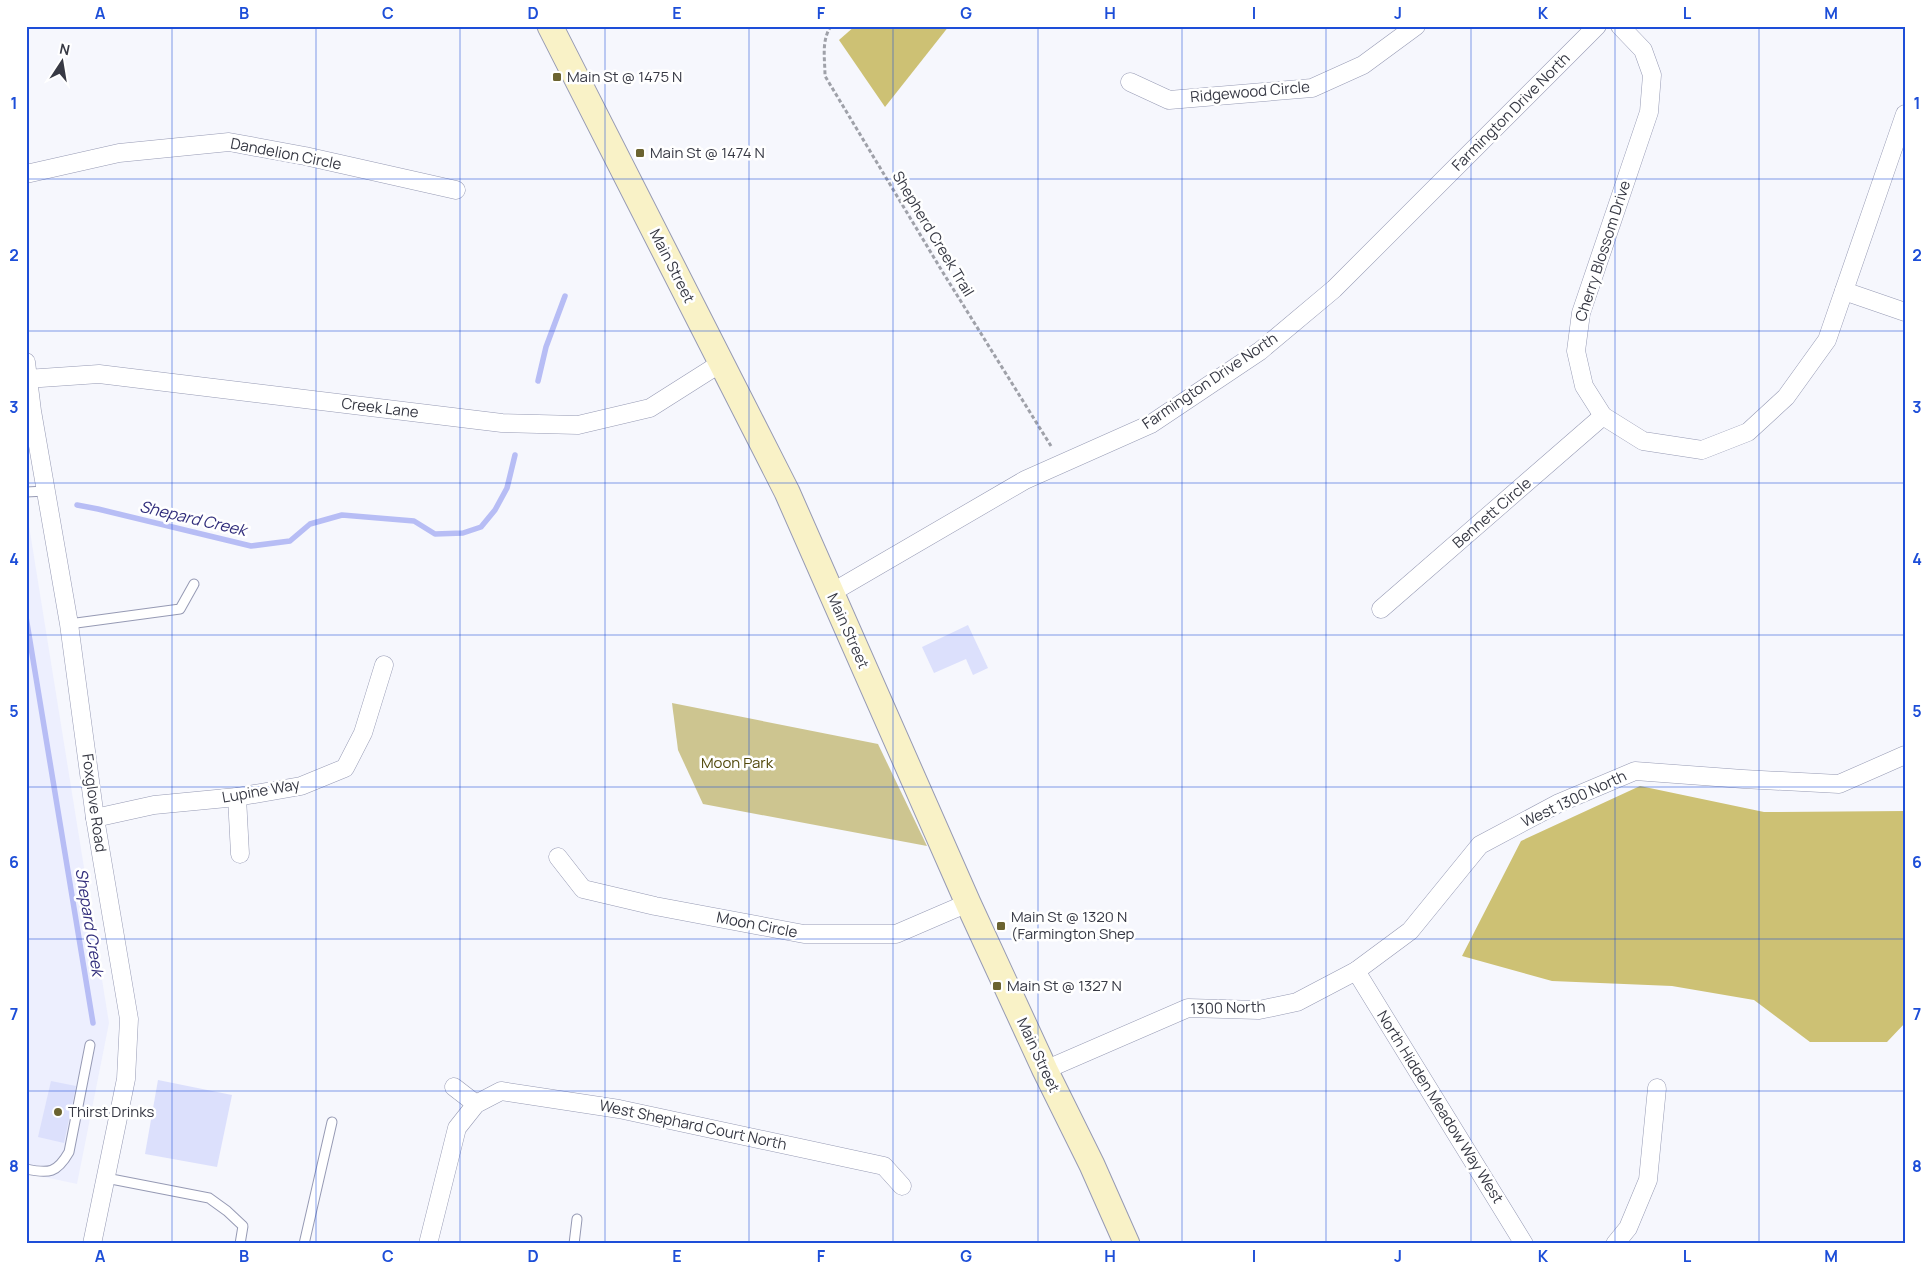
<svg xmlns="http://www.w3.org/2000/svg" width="1931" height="1270" font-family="Manrope,sans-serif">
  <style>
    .built { fill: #edeffe }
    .green { fill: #cdc590 }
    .forest { fill: #cdc174 }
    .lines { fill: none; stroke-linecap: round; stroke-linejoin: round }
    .stream { stroke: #b7bdf5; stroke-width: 5.5 }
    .building { fill: #dce0fc }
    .service-casing { stroke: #969ab4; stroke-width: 11 }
    .minor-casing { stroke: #969ab4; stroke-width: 19 }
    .secondary-casing { stroke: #969ab4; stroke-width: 27 }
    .path { stroke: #9fa1a9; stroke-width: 3; stroke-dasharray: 4 2.5; stroke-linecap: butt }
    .service { stroke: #fff; stroke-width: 9 }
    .minor { stroke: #fff; stroke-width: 18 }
    .secondary { stroke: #f9f2c7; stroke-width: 25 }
    .grid { fill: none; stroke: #1d4ed8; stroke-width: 1; stroke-opacity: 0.55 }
    .poi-dot { fill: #6b6330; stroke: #fff; stroke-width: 2 }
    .labels { text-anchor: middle; stroke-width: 5; stroke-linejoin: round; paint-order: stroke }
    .poi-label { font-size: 15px; fill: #373944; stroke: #fff; text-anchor: start }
    .street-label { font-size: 15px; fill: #373944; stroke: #fff }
    .park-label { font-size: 15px; fill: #51480b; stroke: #fff }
    .water-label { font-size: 16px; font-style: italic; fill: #322e7c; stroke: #fff }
    .neatline { fill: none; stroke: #1d4ed8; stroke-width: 2 }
    .grid-label { font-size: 16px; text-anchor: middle; font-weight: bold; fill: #1d4ed8 }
  </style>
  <rect width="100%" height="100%" fill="#f6f7fd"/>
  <polygon class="built" points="26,507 109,1023 77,1184 26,1173"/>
  <polygon class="green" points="672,703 878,744 927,846 703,804 678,750"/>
  <g class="forest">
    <polygon points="855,26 949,26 885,107 839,40"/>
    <polygon points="1640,786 1764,812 1905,811 1905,1023 1887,1042 1810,1042 1754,1000 1672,986 1552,981 1462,956 1521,841"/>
  </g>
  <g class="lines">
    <g class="stream">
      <polyline points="538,381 546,347 565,296"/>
      <polyline points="77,505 98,509 251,546 290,541 310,524 342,515 414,521 435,534 463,533 481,527 495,510 507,488 515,455"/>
      <polyline points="26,617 93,1023"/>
    </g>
  </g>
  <g class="building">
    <polygon points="968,625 988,668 973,675 966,659 934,673 922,647"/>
    <polygon points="158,1080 232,1095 217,1167 145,1154"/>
    <polygon points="51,1081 76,1086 64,1143 38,1137"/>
  </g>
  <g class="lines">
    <defs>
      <g id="service">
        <polyline points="26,492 46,491"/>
        <polyline points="69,624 180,609 194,584"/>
        <path d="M26,1169c23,5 31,4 43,-17l21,-107"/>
        <polyline points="106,1178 209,1198 227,1211 243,1226 240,1244"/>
        <polyline points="304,1244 332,1122"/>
        <polyline points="574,1244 577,1219"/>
      </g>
      <g id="minor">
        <polyline points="1620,26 1643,50 1652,75 1649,112 1581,313 1576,351 1584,386 1603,416 1643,441 1702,450 1748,432 1786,397 1827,340 1905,114"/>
        <polyline points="1130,82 1169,100 1312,88 1363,65 1416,26"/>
        <polyline points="26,174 119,153 229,142 305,156 456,190"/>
        <polyline points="1844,291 1905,312"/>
        <polyline points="26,362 32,411 69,624 95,818 129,1019 126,1079 92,1244"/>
        <polyline points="26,379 99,374 502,423 578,425 650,408 721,363"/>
        <polyline points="831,593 1025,480 1151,424 1260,351 1334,289 1597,26"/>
        <polyline points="1381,609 1603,416"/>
        <polyline points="237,797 240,854"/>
        <polyline points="95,818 154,805 237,797 301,786 345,768 363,733 384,665"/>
        <polyline points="558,857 583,889 655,906 804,934 896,934 968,903"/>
        <polyline points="1356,971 1524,1244"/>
        <polyline points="1045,1070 1188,1008 1259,1010 1297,1002 1356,971 1410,931 1480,845 1559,803 1635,771 1743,779 1839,784 1905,755"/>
        <polyline points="454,1087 476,1104"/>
        <polyline points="428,1244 457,1128 476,1104 501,1091 619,1109 884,1166 902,1186"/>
        <polyline points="1615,1244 1628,1228 1648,1180 1657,1088"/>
      </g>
      <polyline id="secondary" points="550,26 787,492 968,903 1045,1070 1092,1165 1127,1244"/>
    </defs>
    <use href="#service" class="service-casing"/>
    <use href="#minor" class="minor-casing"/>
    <use href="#secondary" class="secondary-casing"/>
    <path class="path" d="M831,26c-10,15 -6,33 -6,50l117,195 109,175"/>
    <use href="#service" class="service"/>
    <use href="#minor" class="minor"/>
    <use href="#secondary" class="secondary"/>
  </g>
  <path class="grid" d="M172,26v1218M316,26v1218M460,26v1218M605,26v1218M749,26v1218M893,26v1218M1038,26v1218M1182,26v1218M1326,26v1218M1471,26v1218M1615,26v1218M1759,26v1218M26,179h1879M26,331h1879M26,483h1879M26,635h1879M26,787h1879M26,939h1879M26,1091h1879"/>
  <g class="poi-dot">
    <rect x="552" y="72" width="10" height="10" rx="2.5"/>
    <rect x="635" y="148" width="10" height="10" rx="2.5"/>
    <rect x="996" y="921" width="10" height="10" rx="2.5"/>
    <rect x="992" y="981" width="10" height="10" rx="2.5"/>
    <circle cx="58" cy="1112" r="5"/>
  </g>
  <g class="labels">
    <g class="poi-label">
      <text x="567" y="82">Main St @ 1475 N</text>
      <text x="650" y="158">Main St @ 1474 N</text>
      <text x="1011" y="922">Main St @ 1320 N<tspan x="1011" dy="17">(Farmington Shep</tspan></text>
      <text x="1007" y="991">Main St @ 1327 N</text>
      <text x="68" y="1117">Thirst Drinks</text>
    </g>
    <g class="street-label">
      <text transform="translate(1250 92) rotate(-5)" y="5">Ridgewood Circle</text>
      <text transform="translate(1511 112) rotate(-45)" y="5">Farmington Drive North</text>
      <text transform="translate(286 154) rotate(11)" y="5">Dandelion Circle</text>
      <text transform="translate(933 234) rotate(59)" y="5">Shepherd Creek Trail</text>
      <text transform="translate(1603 251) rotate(-72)" y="5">Cherry Blossom Drive</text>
      <text transform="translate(672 266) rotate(63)" y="5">Main Street</text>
      <text transform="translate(1210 381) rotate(-34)" y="5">Farmington Drive North</text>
      <text transform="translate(380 408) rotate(7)" y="5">Creek Lane</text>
      <text transform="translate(1492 513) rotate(-41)" y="5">Bennett Circle</text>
      <text transform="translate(848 631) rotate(66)" y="5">Main Street</text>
      <text transform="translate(261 791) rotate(-10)" y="5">Lupine Way</text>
      <text transform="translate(1574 799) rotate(-25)" y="5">West 1300 North</text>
      <text transform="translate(94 803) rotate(82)" y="5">Foxglove Road</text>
      <text transform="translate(757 925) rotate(11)" y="5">Moon Circle</text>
      <text transform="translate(1228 1008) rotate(-2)" y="5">1300 North</text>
      <text transform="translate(1038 1055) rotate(65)" y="5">Main Street</text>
      <text transform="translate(1440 1107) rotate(58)" y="5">North Hidden Meadow Way West</text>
      <text transform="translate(693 1125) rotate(12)" y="5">West Shephard Court North</text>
    </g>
    <g class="park-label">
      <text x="737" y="768">Moon Park</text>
    </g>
    <g class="water-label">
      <text transform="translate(193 518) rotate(13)" y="6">Shepard Creek</text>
      <text transform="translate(90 922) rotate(81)" y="6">Shepard Creek</text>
    </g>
  </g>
  <rect width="1931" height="1270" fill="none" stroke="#ffffff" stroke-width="55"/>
  <g transform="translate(62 62) rotate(12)" stroke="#ffffff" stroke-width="4" paint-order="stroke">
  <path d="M0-4L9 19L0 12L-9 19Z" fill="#373944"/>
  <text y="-8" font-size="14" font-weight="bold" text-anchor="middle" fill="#373944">N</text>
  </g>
  <rect x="28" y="28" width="1876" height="1214" class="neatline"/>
  <g class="grid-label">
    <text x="100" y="19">A</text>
    <text x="244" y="19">B</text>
    <text x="388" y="19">C</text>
    <text x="533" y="19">D</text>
    <text x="677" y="19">E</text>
    <text x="821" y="19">F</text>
    <text x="966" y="19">G</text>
    <text x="1110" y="19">H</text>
    <text x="1254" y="19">I</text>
    <text x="1398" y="19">J</text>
    <text x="1543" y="19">K</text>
    <text x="1687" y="19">L</text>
    <text x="1831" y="19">M</text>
    <text x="14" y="109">1</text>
    <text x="1917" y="109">1</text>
    <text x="14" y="261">2</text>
    <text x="1917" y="261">2</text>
    <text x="14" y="413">3</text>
    <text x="1917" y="413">3</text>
    <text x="14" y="565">4</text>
    <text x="1917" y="565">4</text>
    <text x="14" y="717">5</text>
    <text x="1917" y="717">5</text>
    <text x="14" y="868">6</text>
    <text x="1917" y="868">6</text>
    <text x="14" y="1020">7</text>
    <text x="1917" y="1020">7</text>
    <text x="14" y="1172">8</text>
    <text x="1917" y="1172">8</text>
    <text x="100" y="1262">A</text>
    <text x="244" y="1262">B</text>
    <text x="388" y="1262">C</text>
    <text x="533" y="1262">D</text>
    <text x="677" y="1262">E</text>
    <text x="821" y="1262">F</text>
    <text x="966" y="1262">G</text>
    <text x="1110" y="1262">H</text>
    <text x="1254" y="1262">I</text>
    <text x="1398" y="1262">J</text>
    <text x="1543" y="1262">K</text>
    <text x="1687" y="1262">L</text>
    <text x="1831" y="1262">M</text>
  </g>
</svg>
